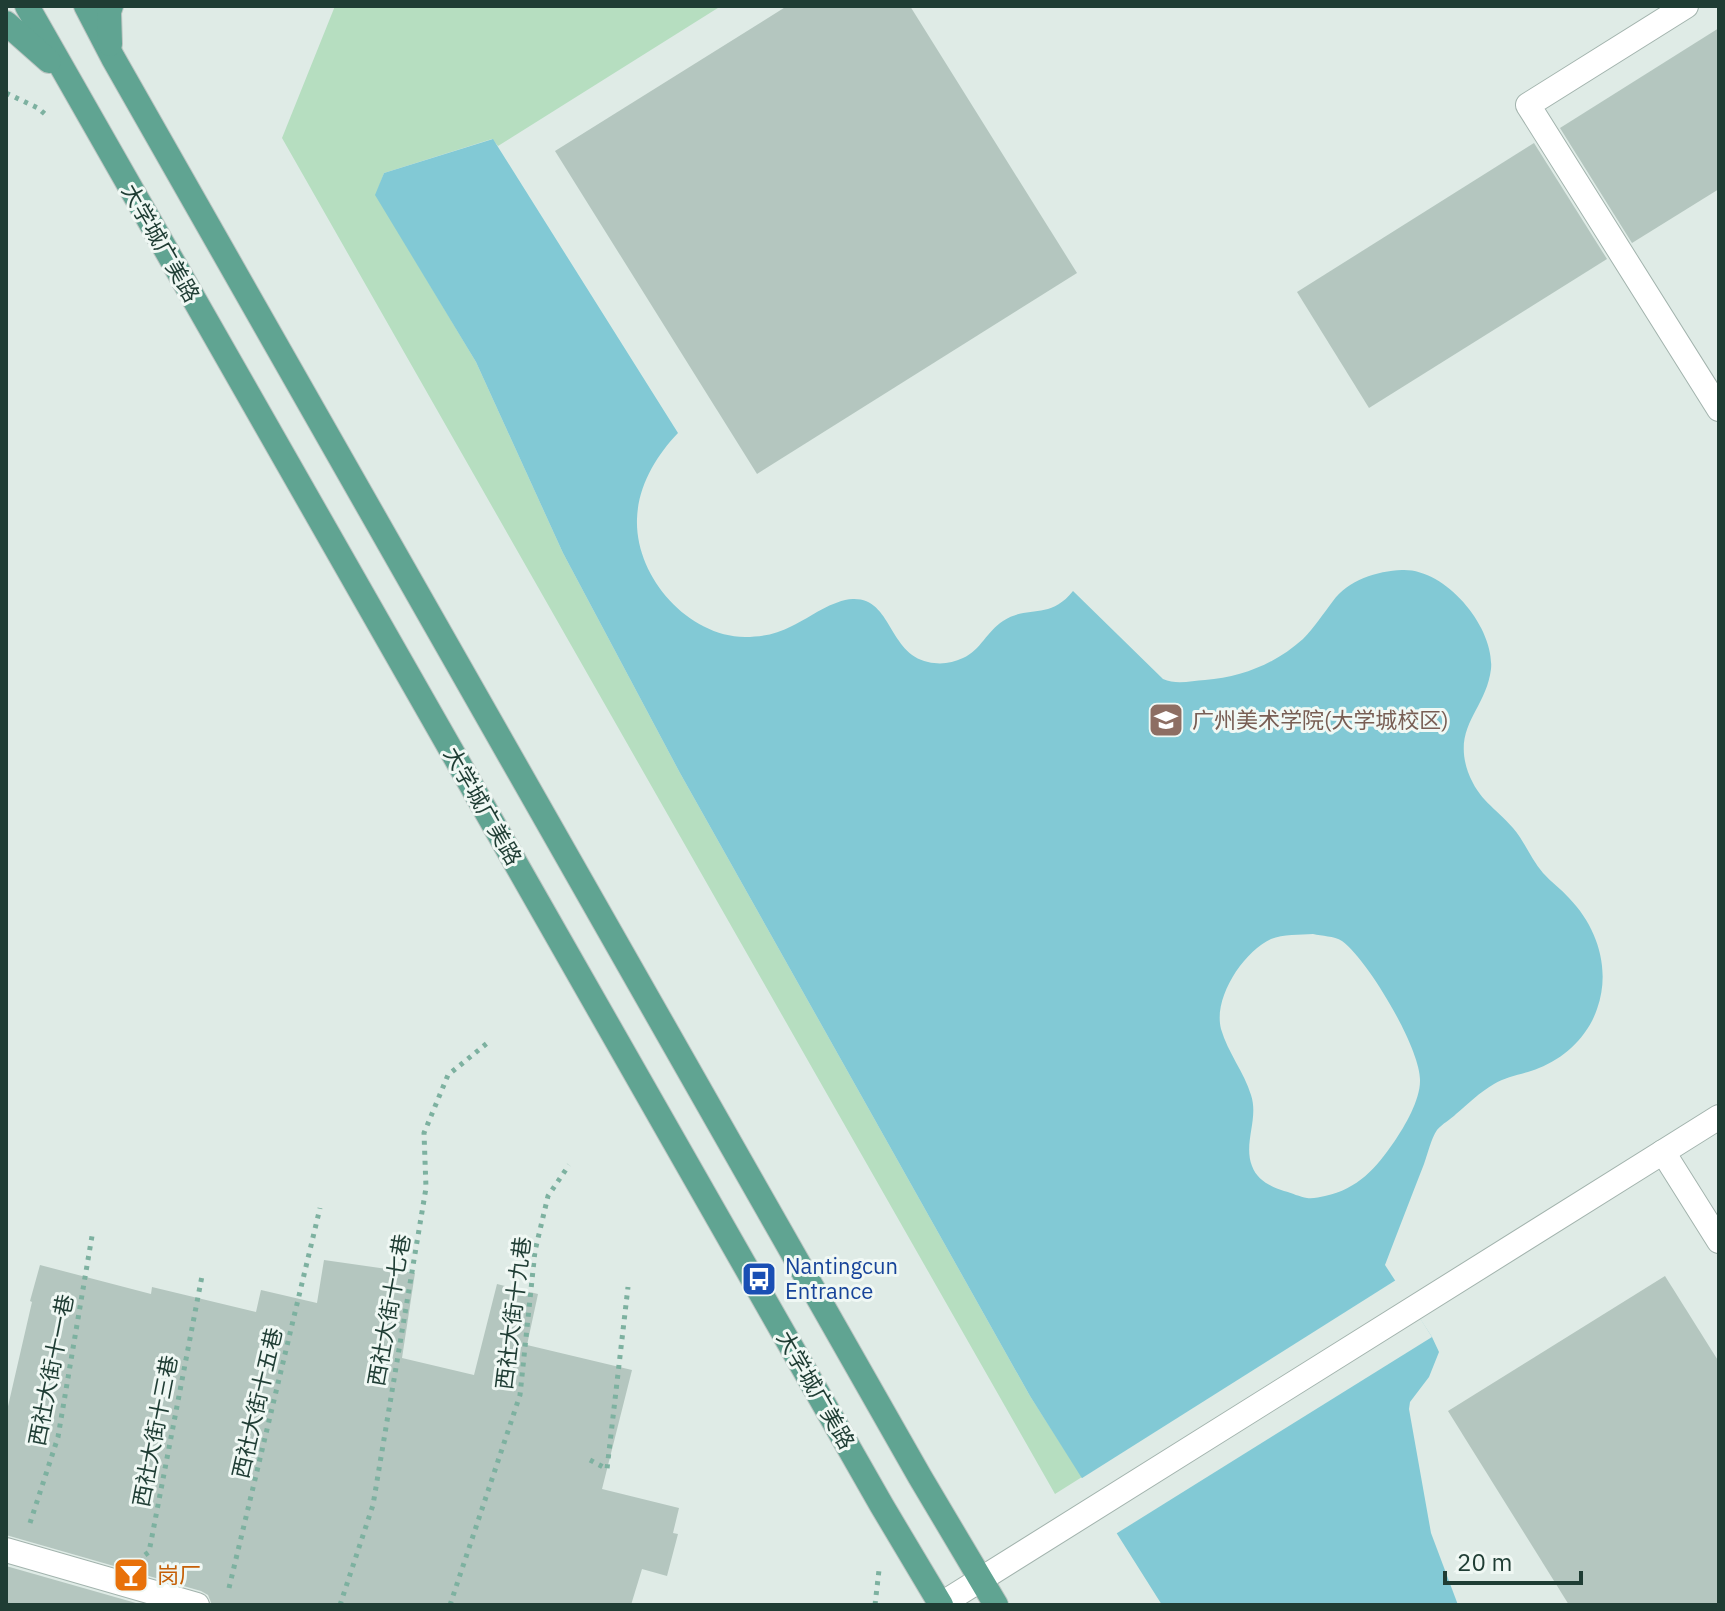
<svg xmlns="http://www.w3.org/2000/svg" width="1725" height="1611" font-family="'IBM Plex Sans','Noto Sans SC',sans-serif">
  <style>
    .green { fill: #b6dec0 }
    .water { fill: #82c9d5; fill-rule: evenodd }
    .pier { fill: #dfebe6 }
    .building { fill: #b4c6bf }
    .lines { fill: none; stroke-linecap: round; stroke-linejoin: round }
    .minor-casing { stroke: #a2b3ad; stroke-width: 26 }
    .major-casing { stroke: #bcc5c2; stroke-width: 26 }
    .path { stroke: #7db1a0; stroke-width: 5; stroke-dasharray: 4 6; stroke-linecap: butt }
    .minor { stroke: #fff; stroke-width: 24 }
    .major { stroke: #60a492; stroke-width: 24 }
    .labels { text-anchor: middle; stroke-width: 6; stroke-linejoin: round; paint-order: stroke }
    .street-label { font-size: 22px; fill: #1f3d34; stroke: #f0f8f4 }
    .education-label { font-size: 22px; fill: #785e54; stroke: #f0f8f4; text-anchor: start }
    .transit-label { font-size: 22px; fill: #164399; stroke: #f0f8f4; text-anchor: start }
    .food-label { font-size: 22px; fill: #c56008; stroke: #f0f8f4; text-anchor: start }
  </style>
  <rect width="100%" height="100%" fill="#dfebe6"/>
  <polygon class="green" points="335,6 721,6 498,146 492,139 384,173 376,195 476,362 563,553 680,773 1030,1396 1082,1477 1055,1494 282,138"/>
  <path class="water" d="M493,139l185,294c-22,23 -40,53 -41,86 -2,57 50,117 108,118 17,0 32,-3 47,-11 19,-9 40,-26 61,-27 39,-1 35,54 75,63 13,3 24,1 35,-4 18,-8 24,-27 40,-37 26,-17 46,0 70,-30l90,88c13,6 28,2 42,1 37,-3 70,-16 98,-41 11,-11 20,-25 30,-38 15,-21 44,-30 69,-31 44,-2 93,58 89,99 -5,41 -39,57 -23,103 11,29 27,35 45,56 12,14 18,31 30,45 8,9 18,16 26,25 29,30 42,72 28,111 -9,27 -32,49 -58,59 -14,6 -32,8 -45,16 -14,8 -26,20 -38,30 -5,5 -14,10 -19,16 -6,9 -9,23 -13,34 -13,33 -26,67 -39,101l47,72 7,15 -10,25 -19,25 -1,7 22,124 27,72h-296l-132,-209 -350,-623 -117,-220 -87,-191 -101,-167 9,-22zM1313,934c9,2 21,2 29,7 26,19 79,108 78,140 0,19 -15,45 -26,61 -18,26 -36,47 -69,54 -6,1 -12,3 -18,2 -7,-1 -15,-5 -23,-7 -13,-4 -27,-11 -32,-25 -9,-23 7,-47 -1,-71 -7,-23 -23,-42 -30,-66 -8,-31 22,-77 50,-90 12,-5 29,-4 42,-5z"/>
  <polygon class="pier" points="1396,1280 1432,1337 1114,1535 1079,1480"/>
  <g class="building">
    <polygon points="787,6 910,6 1077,273 757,474 555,151"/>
    <polygon points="1719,28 1719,189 1632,243 1560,128"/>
    <polygon points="1534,143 1607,259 1369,408 1297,292"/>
    <polygon points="324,1260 415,1273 402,1358 474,1375 497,1284 538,1294 527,1345 632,1370 602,1489 679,1508 673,1533 678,1534 667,1576 642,1569 631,1605 212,1605 208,1595 201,1591 6,1535 6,1415 32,1302 30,1301 40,1265 151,1294 152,1287 256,1312 261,1290 317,1303"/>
    <polygon points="1665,1276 1719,1362 1719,1605 1569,1605 1448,1411"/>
    <polygon points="6,1566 143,1605 6,1605"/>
  </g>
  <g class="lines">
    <defs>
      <g id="minor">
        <polyline points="1686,6 1528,105 1719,409"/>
        <polyline points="1663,1152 1719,1241"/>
        <polyline points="6,1550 197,1605"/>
        <polyline points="940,1605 1719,1117"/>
      </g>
      <g id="major">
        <polyline points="27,6 882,1506 941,1605"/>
        <polyline points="86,6 113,58 920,1477 996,1605"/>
        <polyline points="6,23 49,61"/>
        <polyline points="110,44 109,12 111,6"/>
      </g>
    </defs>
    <use href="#minor" class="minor-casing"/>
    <use href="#major" class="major-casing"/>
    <g class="path">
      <polyline points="6,93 38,108 46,115"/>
      <polyline points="590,1460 607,1469 628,1287"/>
      <polyline points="30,1523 58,1437 92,1236"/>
      <polyline points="145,1555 149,1552 202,1276"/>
      <polyline points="229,1588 320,1208"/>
      <polyline points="340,1605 373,1505 426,1188 424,1133 448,1075 491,1040"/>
      <polyline points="450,1605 520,1395 535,1251 548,1196 569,1165"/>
      <polyline points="875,1605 879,1570"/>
    </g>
    <use href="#minor" class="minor"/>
    <use href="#major" class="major"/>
  </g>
  <defs>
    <symbol id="university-square" viewBox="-11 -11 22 22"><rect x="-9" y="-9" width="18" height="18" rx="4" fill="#8d6e63" stroke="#f0f8f4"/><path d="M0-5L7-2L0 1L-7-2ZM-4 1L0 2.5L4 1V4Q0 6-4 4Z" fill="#fff"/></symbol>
    <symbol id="bus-square" viewBox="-11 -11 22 22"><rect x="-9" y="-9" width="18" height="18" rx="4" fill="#1a4fb4" stroke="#f0f8f4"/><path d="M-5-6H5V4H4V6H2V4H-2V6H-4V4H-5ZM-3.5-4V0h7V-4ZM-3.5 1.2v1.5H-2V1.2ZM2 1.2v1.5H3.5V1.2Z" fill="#fff"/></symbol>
    <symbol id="bar-square" viewBox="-11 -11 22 22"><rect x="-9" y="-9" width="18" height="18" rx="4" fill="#e8710a" stroke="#f0f8f4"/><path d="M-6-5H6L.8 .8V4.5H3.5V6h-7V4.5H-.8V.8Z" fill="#fff"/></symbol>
  </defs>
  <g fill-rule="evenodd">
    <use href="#university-square" x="1146" y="700" width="40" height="40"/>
    <use href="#bus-square" x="739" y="1259" width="40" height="40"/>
    <use href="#bar-square" x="111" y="1555" width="40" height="40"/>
  </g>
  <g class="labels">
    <g class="street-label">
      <text transform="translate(161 243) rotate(60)" y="8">大学城广美路</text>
      <text transform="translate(483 806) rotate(60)" y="8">大学城广美路</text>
      <text transform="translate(389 1310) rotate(-80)" y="8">西社大街十七巷</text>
      <text transform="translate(513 1313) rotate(-83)" y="8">西社大街十九巷</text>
      <text transform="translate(51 1370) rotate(-79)" y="8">西社大街十一巷</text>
      <text transform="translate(816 1390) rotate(60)" y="8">大学城广美路</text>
      <text transform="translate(257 1403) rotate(-77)" y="8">西社大街十五巷</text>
      <text transform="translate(155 1431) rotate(-79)" y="8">西社大街十三巷</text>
    </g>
    <g class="education-label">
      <text x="1192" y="728">广州美术学院(大学城校区)</text>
    </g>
    <g class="transit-label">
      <text x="785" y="1274">Nantingcun<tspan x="785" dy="25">Entrance</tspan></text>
    </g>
    <g class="food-label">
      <text x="157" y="1583">岗厂</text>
    </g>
  </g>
  <rect width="1725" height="1611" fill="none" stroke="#1f3d34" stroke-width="16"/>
  <path d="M1445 1571v12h136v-12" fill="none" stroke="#1f3d34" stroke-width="4"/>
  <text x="1457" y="1571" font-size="24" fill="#1f3d34" stroke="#f0f8f4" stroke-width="6" paint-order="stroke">20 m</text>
</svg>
